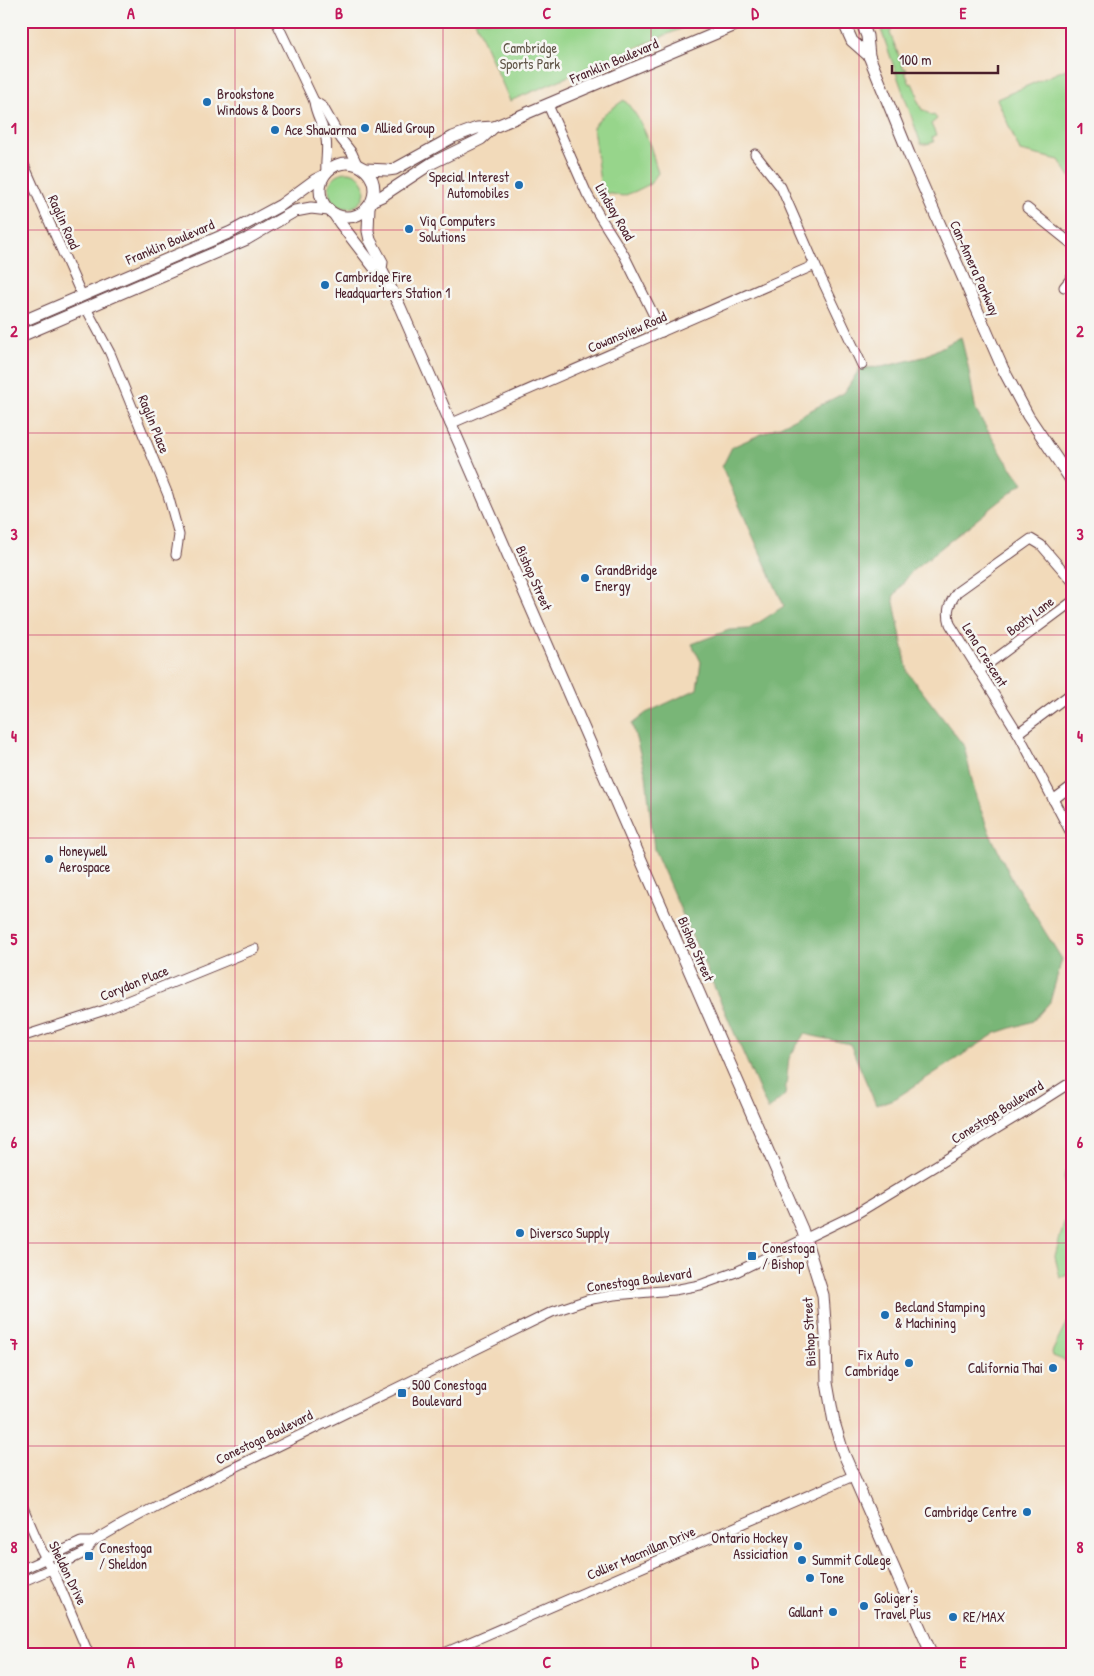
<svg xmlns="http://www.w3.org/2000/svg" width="1094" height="1676" font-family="'Patrick Hand',sans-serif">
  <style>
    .green { fill: #97d58b; stroke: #707a5b }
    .forest { fill: #79b677; stroke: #626a51 }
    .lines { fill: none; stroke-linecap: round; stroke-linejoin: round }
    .minor-casing { stroke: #633b40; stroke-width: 11 }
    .major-casing { stroke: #633b40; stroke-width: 13 }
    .minor { stroke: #fff; stroke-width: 9 }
    .major { stroke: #fff; stroke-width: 11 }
    .grid { fill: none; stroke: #c2185b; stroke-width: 1; stroke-opacity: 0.55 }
    .poi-dot { fill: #1f6fb2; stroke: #f6f6f2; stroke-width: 2 }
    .labels { text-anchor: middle; stroke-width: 5; stroke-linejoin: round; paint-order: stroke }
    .park-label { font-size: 14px; fill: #615648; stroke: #f6f6f2 }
    .street-label { font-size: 14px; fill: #4a1f2b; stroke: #f6f6f2 }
    .poi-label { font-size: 14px; fill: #4a1f2b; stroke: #f6f6f2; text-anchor: start }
    .neatline { fill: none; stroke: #c2185b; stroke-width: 2 }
    .grid-label { font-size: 16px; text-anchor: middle; font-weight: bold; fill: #c2185b }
  </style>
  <rect width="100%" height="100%" fill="#f6f6f2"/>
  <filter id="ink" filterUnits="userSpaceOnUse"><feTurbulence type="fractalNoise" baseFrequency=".02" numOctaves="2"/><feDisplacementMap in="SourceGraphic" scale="10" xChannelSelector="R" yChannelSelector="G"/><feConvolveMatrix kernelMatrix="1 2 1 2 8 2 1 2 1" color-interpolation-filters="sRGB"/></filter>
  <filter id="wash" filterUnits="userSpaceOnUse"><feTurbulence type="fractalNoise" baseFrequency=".0096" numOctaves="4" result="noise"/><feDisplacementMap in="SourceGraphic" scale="20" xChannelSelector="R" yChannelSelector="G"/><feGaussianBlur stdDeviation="1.12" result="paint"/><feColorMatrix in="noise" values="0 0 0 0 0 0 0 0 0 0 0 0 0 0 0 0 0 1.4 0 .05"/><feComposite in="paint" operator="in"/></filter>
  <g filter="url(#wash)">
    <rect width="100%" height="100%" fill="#f2daba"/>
    <g class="green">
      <polygon points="475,21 699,21 510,101"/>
      <polygon points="878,21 893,21 892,25 893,26 890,33 904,69 906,68 907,71 905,72 910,84 912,83 918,96 916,97 922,110 924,110 932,116 934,115 937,119 931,124 936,135 932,138 934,142 926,144 921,144"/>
      <polygon points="1073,66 1073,181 1059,160 1020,151 997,99"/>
      <path d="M624,100c21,22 26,45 34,73l-8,11 -14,7 -13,5 -17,-3 -6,-10 -7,-56 11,-13z"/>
      <circle cx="347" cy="190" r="18"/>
      <polygon points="1073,1168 1073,1180 1070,1187 1073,1188 1073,1191 1069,1191 1071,1276 1067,1275 1060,1278 1055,1256 1068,1208 1068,1193 1064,1178 1065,1172"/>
      <polygon points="1068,1322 1073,1324 1073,1357 1068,1362 1053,1356 1052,1352 1066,1324"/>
    </g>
    <polygon class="forest" points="961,337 968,366 976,411 1005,459 1023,483 912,571 893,597 908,673 964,746 976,797 990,834 1012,879 1062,959 1050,1002 1033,1021 996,1033 896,1098 876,1105 850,1044 804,1034 789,1058 785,1095 768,1110 654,849 646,775 632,724 646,713 697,689 701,662 692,644 729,630 749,629 784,606 722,467 732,447 782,425 844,393 860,368 882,367 923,357"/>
  </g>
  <g filter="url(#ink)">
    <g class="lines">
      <defs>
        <g id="minor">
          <path d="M276,21l38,80c1,14 10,24 12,38 2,11 -1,22 0,33"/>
          <polyline points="314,101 323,107 341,139 352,153 357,164"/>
          <polyline points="548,105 587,194 599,215 624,255 662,332"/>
          <polyline points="755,154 781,187 815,265 862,365"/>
          <polyline points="21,158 82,296"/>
          <polyline points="1027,208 1073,245"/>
          <polyline points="1064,287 1073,276"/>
          <polyline points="86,308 110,353 168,495 179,535 176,555"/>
          <polyline points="450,424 815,265"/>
          <path d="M1073,582l-32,-37 -10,-6 -74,53c-8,12 -11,18 -7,32l68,109 55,104"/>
          <polyline points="979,671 1073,601"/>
          <polyline points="1018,733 1073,692"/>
          <polyline points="1053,800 1073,785"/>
          <polyline points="21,1037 105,1010 255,949"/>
          <polyline points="21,1503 41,1549 58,1582 89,1655"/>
          <polyline points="21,1570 81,1542 92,1542"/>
          <polyline points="21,1582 51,1569 86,1552 92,1542 123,1524 168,1500 552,1312 587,1300 614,1295 674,1290 700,1285 736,1272 856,1214 1029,1109 1073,1081"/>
          <polyline points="440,1655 853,1476"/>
        </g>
        <g id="major">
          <polyline points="843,21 852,41 869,56"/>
          <polyline points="861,21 867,36 869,56 909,154 1003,369 1028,416 1073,483"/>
          <circle cx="347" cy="190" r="27"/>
          <polyline points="365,169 388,170 395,169 453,137 477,128 494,127 745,21"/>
          <polyline points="373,200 382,196 432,163 481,139 494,127"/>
          <polyline points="369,206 368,231 370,240 382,262 381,269 400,307 802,1229 823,1295 826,1336 827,1383 834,1422 843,1452 932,1655"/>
          <polyline points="334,214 340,223 374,267 381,269"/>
          <polyline points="21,322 231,232 281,205 315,180 323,176"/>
          <polyline points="21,336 247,239 295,211 311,208 329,210"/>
        </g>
      </defs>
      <use href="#minor" class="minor-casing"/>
      <use href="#major" class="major-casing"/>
      <use href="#minor" class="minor"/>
      <use href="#major" class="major"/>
    </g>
  </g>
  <path class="grid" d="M235,21v1634M443,21v1634M651,21v1634M859,21v1634M21,230h1052M21,433h1052M21,635h1052M21,838h1052M21,1041h1052M21,1243h1052M21,1446h1052"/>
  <g class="poi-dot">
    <circle cx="207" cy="102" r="5"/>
    <circle cx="365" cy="128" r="5"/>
    <circle cx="275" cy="130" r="5"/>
    <circle cx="519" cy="185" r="5"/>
    <circle cx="409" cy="229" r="5"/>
    <circle cx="325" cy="285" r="5"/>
    <circle cx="585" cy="578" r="5"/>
    <circle cx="49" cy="859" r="5"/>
    <circle cx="520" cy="1233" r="5"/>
    <rect x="747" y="1251" width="10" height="10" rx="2.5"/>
    <circle cx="885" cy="1315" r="5"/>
    <circle cx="909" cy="1363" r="5"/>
    <circle cx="1053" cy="1368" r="5"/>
    <rect x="397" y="1388" width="10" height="10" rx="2.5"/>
    <circle cx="1027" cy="1512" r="5"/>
    <circle cx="798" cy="1546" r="5"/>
    <rect x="84" y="1551" width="10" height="10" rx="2.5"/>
    <circle cx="802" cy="1560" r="5"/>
    <circle cx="810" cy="1578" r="5"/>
    <circle cx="864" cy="1606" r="5"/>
    <circle cx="833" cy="1612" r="5"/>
    <circle cx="953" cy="1617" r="5"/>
  </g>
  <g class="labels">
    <g class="park-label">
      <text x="530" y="53">Cambridge<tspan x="530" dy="16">Sports Park</tspan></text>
    </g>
    <g class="street-label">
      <text transform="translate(614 61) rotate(-23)" y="5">Franklin Boulevard</text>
      <text transform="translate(615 212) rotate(60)" y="5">Lindsay Road</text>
      <text transform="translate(64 222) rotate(66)" y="5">Raglin Road</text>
      <text transform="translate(170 242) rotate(-23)" y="5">Franklin Boulevard</text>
      <text transform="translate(975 268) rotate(66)" y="5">Can-Amera Parkway</text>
      <text transform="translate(627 332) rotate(-23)" y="5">Cowansview Road</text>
      <text transform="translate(154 424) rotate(68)" y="5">Raglin Place</text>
      <text transform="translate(534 578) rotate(66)" y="5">Bishop Street</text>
      <text transform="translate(1030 616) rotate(-37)" y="5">Booty Lane</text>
      <text transform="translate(985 655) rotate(58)" y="5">Lena Crescent</text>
      <text transform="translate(696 949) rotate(66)" y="5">Bishop Street</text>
      <text transform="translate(134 983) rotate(-22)" y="5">Corydon Place</text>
      <text transform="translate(997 1112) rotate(-32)" y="5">Conestoga Boulevard</text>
      <text transform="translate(639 1280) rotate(-8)" y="5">Conestoga Boulevard</text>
      <text transform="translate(809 1332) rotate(-93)" y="5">Bishop Street</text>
      <text transform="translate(264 1437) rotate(-26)" y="5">Conestoga Boulevard</text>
      <text transform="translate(641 1553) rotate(-23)" y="5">Collier Macmillan Drive</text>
      <text transform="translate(68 1573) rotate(64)" y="5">Sheldon Drive</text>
    </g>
    <g class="poi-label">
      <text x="217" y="99">Brookstone<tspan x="217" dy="16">Windows &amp; Doors</tspan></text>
      <text x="375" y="133">Allied Group</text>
      <text x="285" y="135">Ace Shawarma</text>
      <text x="509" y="182" text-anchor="end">Special Interest<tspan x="509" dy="16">Automobiles</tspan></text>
      <text x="419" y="226">Vig Computers<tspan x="419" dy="16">Solutions</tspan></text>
      <text x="335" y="282">Cambridge Fire<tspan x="335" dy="16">Headquarters Station 1</tspan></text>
      <text x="595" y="575">GrandBridge<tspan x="595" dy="16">Energy</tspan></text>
      <text x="59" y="856">Honeywell<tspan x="59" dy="16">Aerospace</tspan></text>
      <text x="530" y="1238">Diversco Supply</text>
      <text x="762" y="1253">Conestoga<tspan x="762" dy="16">/ Bishop</tspan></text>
      <text x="895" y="1312">Becland Stamping<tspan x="895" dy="16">&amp; Machining</tspan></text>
      <text x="899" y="1360" text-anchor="end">Fix Auto<tspan x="899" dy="16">Cambridge</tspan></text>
      <text x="1043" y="1373" text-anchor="end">California Thai</text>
      <text x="412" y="1390">500 Conestoga<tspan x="412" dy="16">Boulevard</tspan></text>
      <text x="1017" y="1517" text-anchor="end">Cambridge Centre</text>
      <text x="788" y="1543" text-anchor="end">Ontario Hockey<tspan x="788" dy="16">Assiciation</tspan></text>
      <text x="99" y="1553">Conestoga<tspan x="99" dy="16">/ Sheldon</tspan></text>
      <text x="812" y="1565">Summit College</text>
      <text x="820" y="1583">Tone</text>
      <text x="874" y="1603">Goliger's<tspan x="874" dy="16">Travel Plus</tspan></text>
      <text x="823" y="1617" text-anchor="end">Gallant</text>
      <text x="963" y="1622">RE/MAX</text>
    </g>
  </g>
  <rect width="1094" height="1676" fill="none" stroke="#f6f6f2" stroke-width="55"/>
  <path d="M892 65v8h106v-8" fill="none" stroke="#4a1f2b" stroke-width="2.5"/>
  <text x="899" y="65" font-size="15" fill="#4a1f2b" stroke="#f6f6f2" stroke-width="4" paint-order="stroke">100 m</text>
  <rect x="28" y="28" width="1038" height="1620" class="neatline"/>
  <g class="grid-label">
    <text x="131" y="19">A</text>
    <text x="339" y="19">B</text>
    <text x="547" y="19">C</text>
    <text x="755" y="19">D</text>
    <text x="963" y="19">E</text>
    <text x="14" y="134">1</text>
    <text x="1080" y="134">1</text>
    <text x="14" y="337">2</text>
    <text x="1080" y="337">2</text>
    <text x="14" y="540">3</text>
    <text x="1080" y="540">3</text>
    <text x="14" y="742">4</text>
    <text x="1080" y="742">4</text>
    <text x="14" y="945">5</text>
    <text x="1080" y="945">5</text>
    <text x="14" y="1148">6</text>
    <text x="1080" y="1148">6</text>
    <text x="14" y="1350">7</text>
    <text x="1080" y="1350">7</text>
    <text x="14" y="1553">8</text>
    <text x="1080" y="1553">8</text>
    <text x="131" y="1668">A</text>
    <text x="339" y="1668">B</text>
    <text x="547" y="1668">C</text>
    <text x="755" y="1668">D</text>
    <text x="963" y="1668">E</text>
  </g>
</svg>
